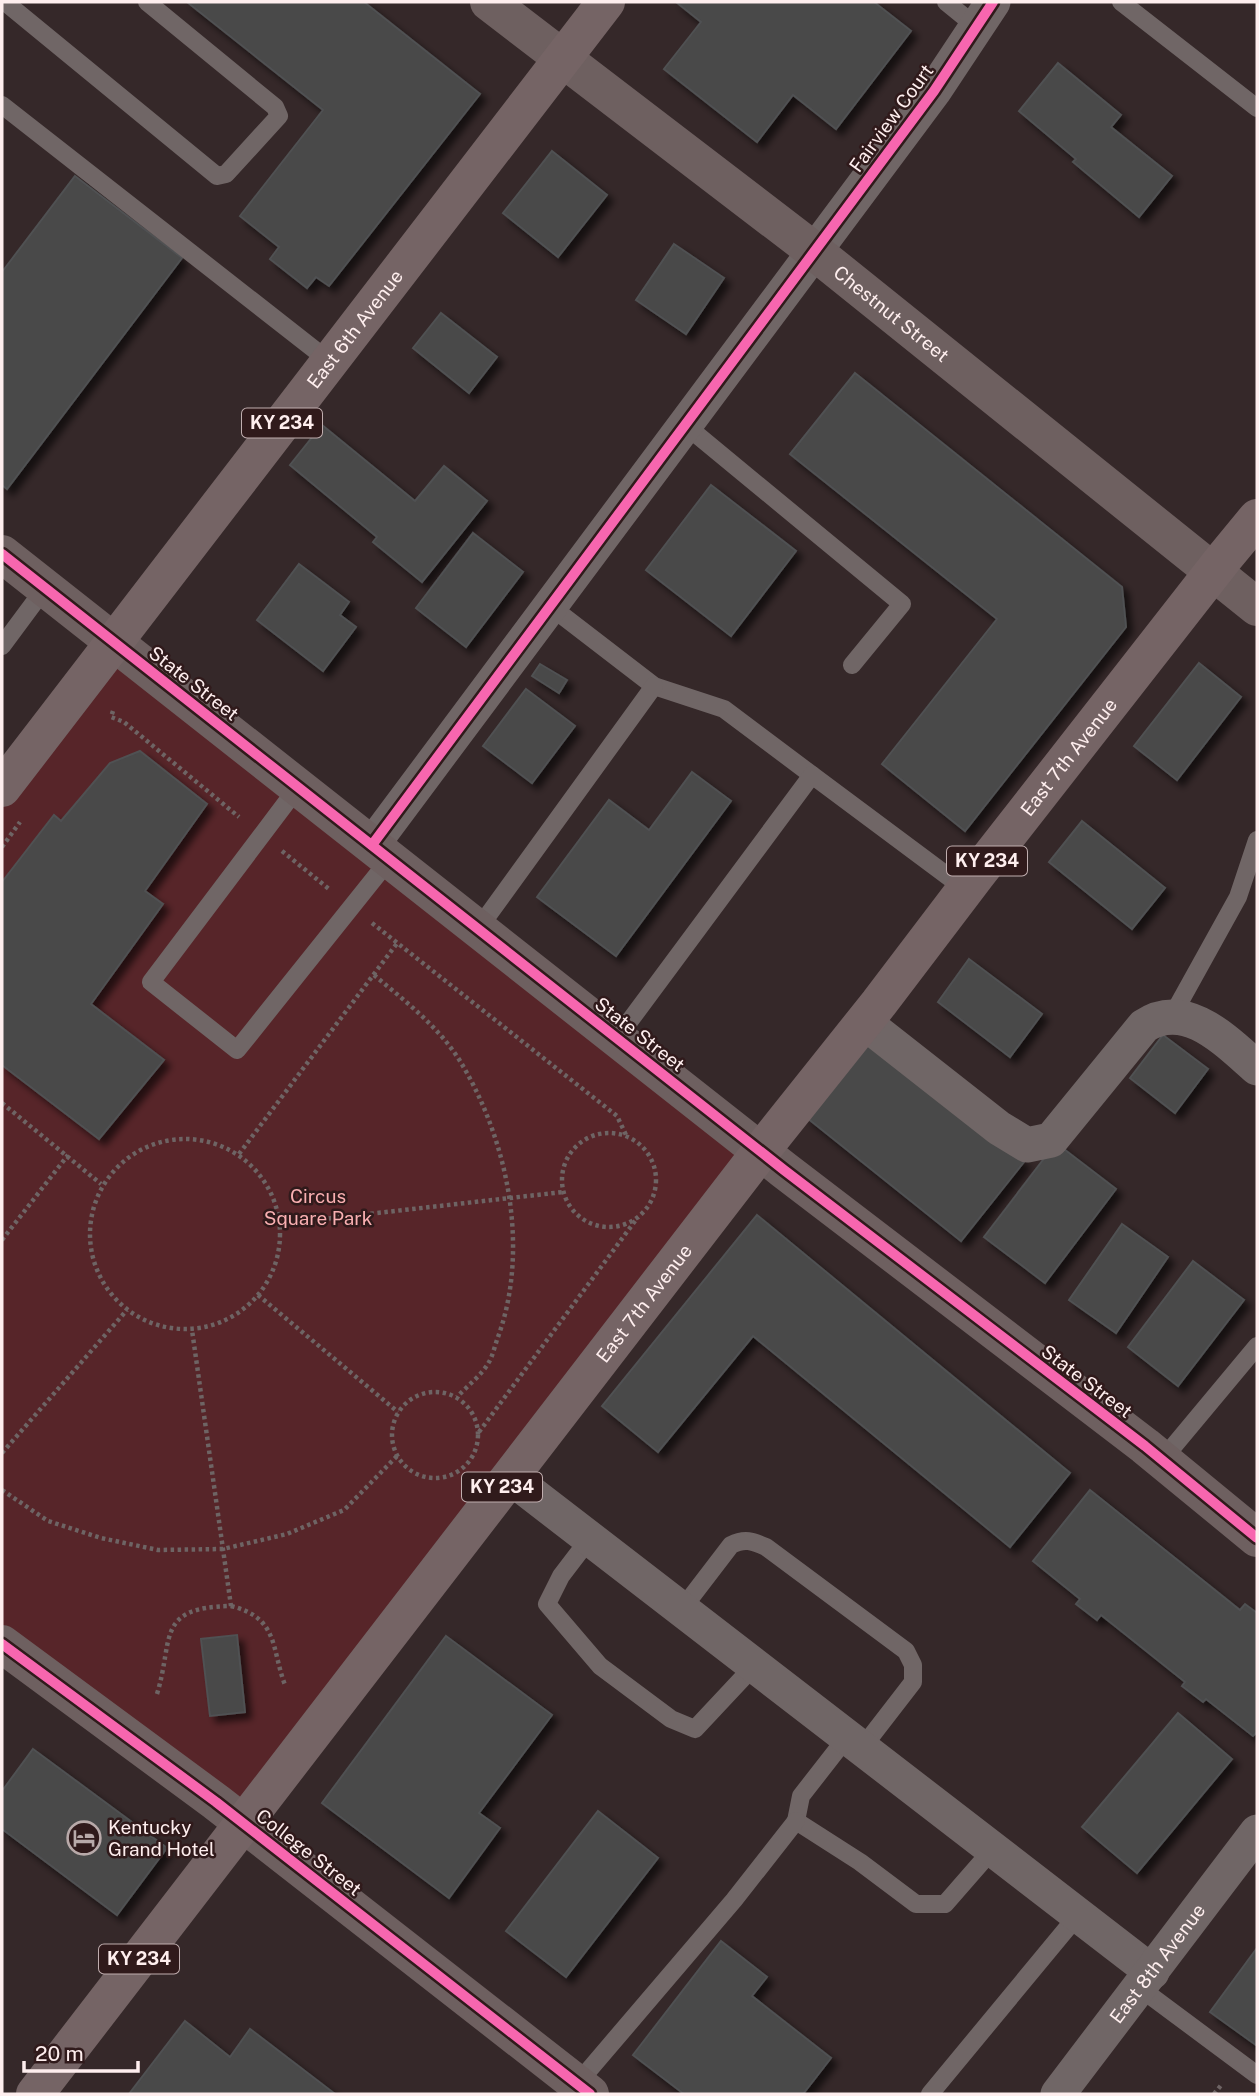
<svg xmlns="http://www.w3.org/2000/svg" width="1259" height="2096" font-family="'Public Sans',sans-serif">
  <style>
    .green { fill: #572529 }
    .building { fill: #48484a; stroke: #505152; stroke-width: 2; filter: url(#shadow) }
    .lines { fill: none; stroke-linecap: round; stroke-linejoin: round }
    .path { stroke: #6e6464; stroke-width: 4.5; stroke-dasharray: 3.5 3.5; stroke-linecap: butt }
    .lane { stroke: #706666; stroke-width: 18 }
    .street { stroke: #706666; stroke-width: 35 }
    .secondary { stroke: #6e6060; stroke-width: 38 }
    .primary { stroke: #756465; stroke-width: 38 }
    .cycleway-casing { stroke: #301a1b; stroke-width: 15 }
    .cycleway { stroke: #f766af; stroke-width: 10 }
    .labels { text-anchor: middle; stroke-width: 5; stroke-linejoin: round; paint-order: stroke }
    .shield { fill: #301a1b; stroke: #c0aeaf; stroke-width: 2 }
    .shield-label { font-size: 18px; font-weight: bold; fill: #feeeee }
    .street-label { font-size: 19px; fill: #feeeee; stroke: #301a1b }
    .park-label { font-size: 19px; fill: #f9afb1; stroke: #301a1b }
    .poi-label { font-size: 19px; fill: #feeeee; stroke: #301a1b; text-anchor: start }
  </style>
  <defs>
    <filter id="shadow"><feDropShadow dx="6" dy="6" stdDeviation="3.5" flood-color="#0009"/></filter>
  </defs>
  <rect width="100%" height="100%" fill="#352829"/>
  <polygon class="green" points="114,642 761,1151 244,1824 2,1638 2,789"/>
  <g class="building">
    <polygon points="187,2 364,2 480,94 329,286 316,277 307,288 270,259 279,247 240,216 323,110"/>
    <polygon points="676,2 874,2 911,31 836,129 793,95 757,142 664,69 701,22"/>
    <polygon points="1058,63 1121,115 1111,127 1172,176 1139,217 1073,162 1076,159 1019,111"/>
    <polygon points="552,151 607,195 558,257 503,213"/>
    <polygon points="75,176 182,258 7,489 2,485 2,272"/>
    <polygon points="674,244 724,278 686,334 636,300"/>
    <polygon points="441,313 497,357 469,393 413,348"/>
    <polygon points="855,373 1122,587 1126,627 965,831 882,764 997,619 790,454"/>
    <polygon points="322,425 415,501 444,466 487,501 422,582 373,542 377,537 290,465"/>
    <polygon points="711,485 796,551 731,636 646,570"/>
    <polygon points="473,533 523,572 466,647 416,608"/>
    <polygon points="299,564 349,602 340,615 356,627 323,671 257,620"/>
    <polygon points="1199,663 1241,697 1177,780 1134,746"/>
    <polygon points="540,664 567,680 559,693 532,676"/>
    <polygon points="526,689 575,726 532,783 483,746"/>
    <polygon points="140,751 207,804 145,891 163,904 91,1004 164,1060 99,1139 2,1065 2,882 54,815 61,821 110,763"/>
    <polygon points="692,772 731,801 616,956 537,897 609,800 649,830"/>
    <polygon points="1082,821 1165,888 1132,929 1049,862"/>
    <polygon points="969,959 1042,1014 1010,1057 938,1002"/>
    <polygon points="1163,1035 1208,1069 1175,1113 1130,1078"/>
    <polygon points="869,1038 1024,1162 961,1241 806,1117"/>
    <polygon points="1056,1143 1116,1189 1045,1283 984,1237"/>
    <polygon points="757,1215 1070,1473 1010,1547 753,1336 658,1452 602,1406"/>
    <polygon points="1122,1224 1168,1257 1116,1333 1069,1300"/>
    <polygon points="1193,1261 1244,1300 1178,1386 1128,1347"/>
    <polygon points="1090,1490 1240,1610 1245,1604 1257,1613 1257,1732 1253,1736 1206,1699 1203,1702 1182,1686 1185,1682 1101,1615 1097,1620 1076,1604 1080,1599 1033,1561"/>
    <polygon points="237,1635 245,1712 210,1716 201,1639"/>
    <polygon points="446,1636 552,1715 479,1813 500,1828 449,1898 322,1803"/>
    <polygon points="1178,1713 1232,1759 1137,1873 1082,1827"/>
    <polygon points="33,1749 167,1848 117,1915 2,1829 2,1791"/>
    <polygon points="598,1811 658,1858 566,1977 506,1931"/>
    <polygon points="721,1941 767,1977 752,1996 831,2058 803,2094 684,2094 633,2055"/>
    <polygon points="1257,1948 1257,2043 1256,2045 1210,2012"/>
    <polygon points="185,2021 230,2057 250,2029 335,2094 129,2094"/>
  </g>
  <g class="lines">
    <g class="path">
      <polyline points="113,711 111,717 124,722 239,817"/>
      <polyline points="2,847 20,822"/>
      <polyline points="282,851 329,889"/>
      <polyline points="372,923 617,1116 627,1137"/>
      <path d="M374,975c31,26 64,51 86,86 48,79 70,188 38,276 -3,8 -5,18 -9,25 -7,13 -22,24 -32,35"/>
      <polyline points="2,1103 101,1184"/>
      <circle cx="609" cy="1180" r="47"/>
      <circle cx="185" cy="1234" r="95"/>
      <polyline points="239,1154 398,942"/>
      <polyline points="280,1224 563,1192"/>
      <polyline points="2,1240 68,1155"/>
      <polyline points="258,1295 398,1412"/>
      <circle cx="435" cy="1435" r="43"/>
      <polyline points="479,1432 638,1217"/>
      <polyline points="2,1453 127,1310"/>
      <polyline points="2,1490 48,1521 101,1538 158,1550 223,1549 287,1534 344,1510 397,1456"/>
      <path d="M231,1606c48,12 40,42 54,79"/>
      <path d="M157,1694c17,-55 -2,-87 74,-88l-39,-276"/>
      <polyline points="1214,2094 1222,2084"/>
    </g>
    <g class="lane">
      <polyline points="5,2 217,176 226,174 279,116 275,107 147,2"/>
      <polyline points="946,2 978,28"/>
      <polyline points="1121,2 1257,108"/>
      <polyline points="2,105 329,361"/>
      <polyline points="684,424 902,604 852,665"/>
      <polyline points="550,606 654,686 724,709 812,775"/>
      <polyline points="2,646 45,588"/>
      <polyline points="298,787 151,982 237,1050 389,860"/>
      <polyline points="478,929 654,686"/>
      <polyline points="1172,1016 1238,897 1257,840"/>
      <polyline points="617,1038 812,775 965,889"/>
      <polyline points="1162,1460 1257,1346"/>
      <polyline points="590,1538 561,1576 547,1604 600,1666 671,1719 695,1729 754,1666"/>
      <path d="M682,1609l49,-64c14,-7 21,-4 35,2l140,104 7,14v17l-51,66"/>
      <polyline points="847,1737 801,1796 796,1821 860,1862 916,1904 945,1904 993,1849"/>
      <polyline points="1140,1988 1257,2075"/>
      <polyline points="577,2084 734,1900 796,1821"/>
      <polyline points="930,2094 1078,1915"/>
    </g>
    <g class="street">
      <polyline points="372,845 934,91 993,2"/>
      <path d="M864,1022l135,106 28,17 24,-5 93,-114c42,-28 83,16 113,42"/>
      <polyline points="510,1477 1152,1972"/>
      <path id="s1" d="M1058,2094l199,-262"/>
    </g>
    <g class="secondary">
      <path id="s2" d="M489,2l311,238 457,367"/>
      <polyline points="2,554 784,1170 1145,1446 1257,1538"/>
      <polyline points="2,1644 216,1802 590,2094"/>
    </g>
    <g class="primary">
      <path id="s3" d="M2,788l604,-786"/>
      <path id="s4" d="M35,2094l726,-943 118,-148 98,-129 247,-316 33,-40"/>
    </g>
    <defs>
      <g id="cycleway">
        <polyline points="2,554 784,1170 1145,1446 1257,1538"/>
        <polyline points="372,845 934,91 993,2"/>
        <polyline points="2,1644 216,1802 590,2094"/>
      </g>
    </defs>
    <use href="#cycleway" class="cycleway-casing"/>
    <use href="#cycleway" class="cycleway"/>
  </g>
  <defs>
    <symbol id="hotel-ring" viewBox="-11 -11 22 22"><circle r="9.5" fill="#301a1b" stroke="#b8a9a9" stroke-width="1.5"/><path d="M-6-4.5h1.5V1H6V5H4.5V3h-9V5H-6ZM-4 0a1.8 1.8 0 1 1 3.6 0ZM.5 0V-2.5h3Q6-2.5 6 0Z" fill="#b8a9a9"/></symbol>
  </defs>
  <g fill-rule="evenodd">
    <use href="#hotel-ring" x="65" y="1819" width="38" height="38"/>
  </g>
  <g class="labels">
    <g class="shield">
      <rect x="242" y="408.5" width="80" height="29" rx="5"/>
      <rect x="947" y="846.5" width="80" height="29" rx="5"/>
      <rect x="462" y="1472.5" width="80" height="29" rx="5"/>
      <rect x="99" y="1944.5" width="80" height="29" rx="5"/>
    </g>
    <g class="shield-label">
      <text x="282" y="429">KY 234</text>
      <text x="987" y="867">KY 234</text>
      <text x="502" y="1493">KY 234</text>
      <text x="139" y="1965">KY 234</text>
    </g>
    <g class="street-label">
      <text transform="translate(891 118) rotate(-54)" y="7">Fairview Court</text>
      <text dy="7" stroke="none"><textPath href="#s2" startOffset="509">Chestnut Street</textPath></text>
      <text dy="7" stroke="none"><textPath href="#s3" startOffset="579">East 6th Avenue</textPath></text>
      <text transform="translate(194 683) rotate(38)" y="7">State Street</text>
      <text dy="7" stroke="none"><textPath href="#s4" startOffset="1690">East 7th Avenue</textPath></text>
      <text transform="translate(640 1034) rotate(38)" y="7">State Street</text>
      <text dy="7" stroke="none"><textPath href="#s4" startOffset="998">East 7th Avenue</textPath></text>
      <text transform="translate(1087 1381) rotate(37)" y="7">State Street</text>
      <text transform="translate(309 1852) rotate(38)" y="7">College Street</text>
      <text dy="7" stroke="none"><textPath href="#s1" startOffset="164">East 8th Avenue</textPath></text>
    </g>
    <g class="park-label">
      <text x="318" y="1203">Circus<tspan x="318" dy="22">Square Park</tspan></text>
    </g>
    <g class="poi-label">
      <text x="108" y="1834">Kentucky<tspan x="108" dy="22">Grand Hotel</tspan></text>
    </g>
  </g>
  <rect width="1259" height="2096" fill="none" stroke="#feeeee" stroke-width="7"/>
  <path d="M24 2061v10h114v-10" fill="none" stroke="#feeeee" stroke-width="3.5"/>
  <text x="35" y="2061" font-size="21" fill="#feeeee" stroke="#301a1b" stroke-width="5" paint-order="stroke">20 m</text>
</svg>
